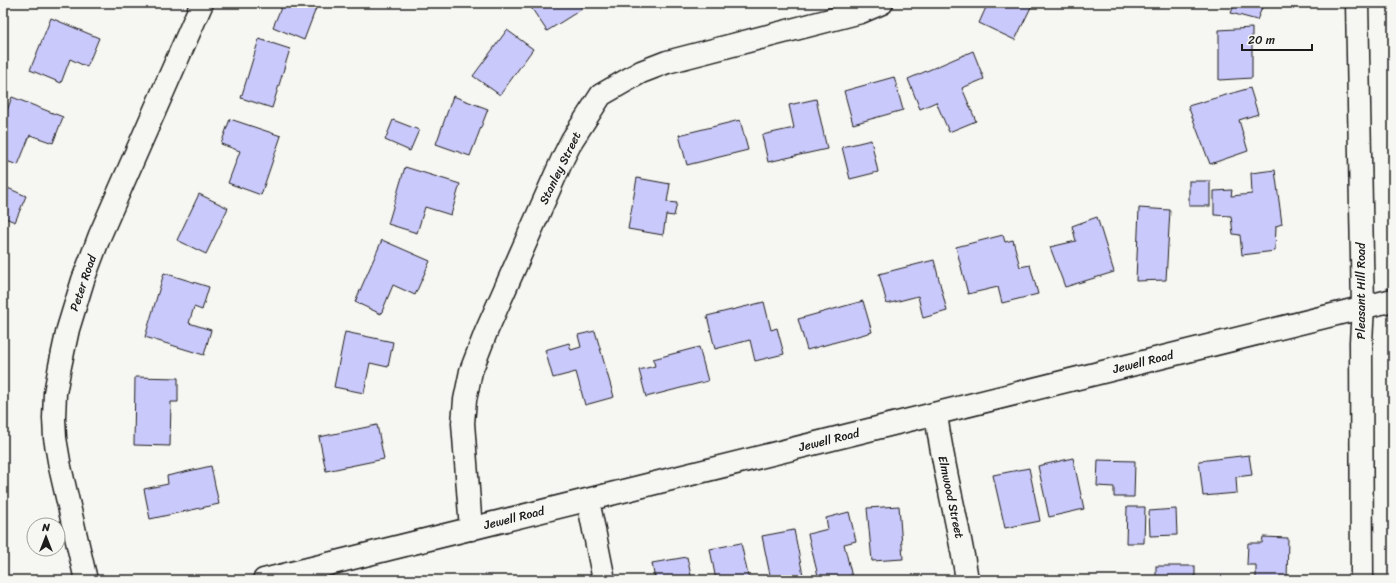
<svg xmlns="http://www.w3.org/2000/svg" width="1396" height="583" font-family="Sriracha,sans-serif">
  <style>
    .building { fill: #cac9fb; stroke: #1c1c1c }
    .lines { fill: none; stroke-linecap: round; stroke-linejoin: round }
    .minor-casing { stroke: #1c1c1c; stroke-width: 25 }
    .minor { stroke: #f6f6f2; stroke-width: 22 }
    .labels { text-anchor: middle; stroke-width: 3.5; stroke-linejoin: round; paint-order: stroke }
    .street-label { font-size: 12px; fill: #1c1c1c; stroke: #f6f6f2 }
  </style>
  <rect width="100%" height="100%" fill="#f6f6f2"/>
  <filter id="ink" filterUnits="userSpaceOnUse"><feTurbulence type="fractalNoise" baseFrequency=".025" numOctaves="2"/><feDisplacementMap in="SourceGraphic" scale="8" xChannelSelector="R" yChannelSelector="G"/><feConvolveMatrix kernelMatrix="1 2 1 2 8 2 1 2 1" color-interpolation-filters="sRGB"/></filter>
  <g filter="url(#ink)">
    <g class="building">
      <polygon points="79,3 92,3 90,7"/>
      <polygon points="283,3 318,3 304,40 273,27"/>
      <polygon points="528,3 578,3 582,9 547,31"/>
      <polygon points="988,3 1033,3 1015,40 979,23"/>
      <polygon points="1235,3 1264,3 1257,20 1231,13"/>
      <polygon points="51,18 99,38 87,67 70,59 61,83 30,70"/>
      <polygon points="1252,28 1252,78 1219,80 1219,30"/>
      <polygon points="507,30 533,49 500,95 473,76"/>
      <polygon points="259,39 290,49 272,108 241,98"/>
      <polygon points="973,51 984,79 962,88 976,121 949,132 936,102 920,109 908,79"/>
      <polygon points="894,77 903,110 853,124 844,91"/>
      <polygon points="1250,88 1258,114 1239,120 1248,151 1210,164 1188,106"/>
      <polygon points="453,96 488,109 470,156 436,144"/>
      <polygon points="12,97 63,117 53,143 30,135 18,165 3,160 3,121"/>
      <polygon points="816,99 827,149 768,162 762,135 794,128 789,105"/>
      <polygon points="230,119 281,136 261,195 228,183 240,151 221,144"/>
      <polygon points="393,120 419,130 410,151 385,140"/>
      <polygon points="740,120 748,150 687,165 679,135"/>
      <polygon points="871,140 878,172 850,179 842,147"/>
      <polygon points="405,167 460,184 451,215 425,207 417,233 388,224"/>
      <polygon points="1275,170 1282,224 1276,226 1275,251 1242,255 1240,235 1233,234 1231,216 1214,215 1214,191 1232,190 1231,196 1252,194 1251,173"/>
      <polygon points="637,178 670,184 667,202 677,203 674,216 666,215 663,235 628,229"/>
      <rect x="1189" y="181" width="21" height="25"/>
      <polygon points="3,186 26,196 15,222 3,217"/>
      <polygon points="199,194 228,208 206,254 177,240"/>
      <polygon points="1139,208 1170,210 1166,280 1136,281"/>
      <polygon points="1097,217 1114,272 1065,287 1050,247 1076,241 1072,226"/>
      <polygon points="1003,235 1005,242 1013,240 1020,267 1030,265 1038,294 1002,303 998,287 968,294 956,247"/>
      <polygon points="382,240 430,261 415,295 393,285 381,314 355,302"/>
      <polygon points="934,260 947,311 923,318 918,296 887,304 879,274"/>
      <polygon points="164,273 209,287 202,310 194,307 189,323 211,330 204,355 145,337"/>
      <polygon points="863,301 872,332 807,350 798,319"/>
      <polygon points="764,302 771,330 777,328 784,354 755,361 750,340 715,349 707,316"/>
      <polygon points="595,331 614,397 585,405 576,372 553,378 545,350 569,343 571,350 581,347 578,335"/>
      <polygon points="345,332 393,342 388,367 370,363 364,393 334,387"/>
      <polygon points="699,347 708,381 646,397 639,370 655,366 653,359"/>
      <polygon points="135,377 178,378 178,402 171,402 170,446 134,445"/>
      <polygon points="377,425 384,459 326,471 319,437"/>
      <polygon points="1249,455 1252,475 1236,477 1237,493 1203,496 1199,461"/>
      <polygon points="1073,458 1084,509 1049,517 1038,466"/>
      <polygon points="1098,460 1135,461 1134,497 1114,497 1114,487 1097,486"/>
      <polygon points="211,466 219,504 150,519 144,489 168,484 167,476"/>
      <polygon points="1029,468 1040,521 1005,528 993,475"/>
      <polygon points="899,506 903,559 872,561 867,508"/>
      <polygon points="1127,507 1145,507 1144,543 1126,543"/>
      <polygon points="1176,509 1177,535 1150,536 1149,511"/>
      <polygon points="849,512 856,541 844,544 852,577 841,580 819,580 808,534 828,529 826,518"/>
      <polygon points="794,530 804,580 771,580 762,536"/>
      <polygon points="1263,537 1288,538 1287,580 1256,579 1256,565 1247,565 1248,543 1262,543"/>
      <polygon points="741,543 749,580 716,580 710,549"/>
      <polygon points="687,557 692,580 655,580 652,563"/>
      <rect x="1156" y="566" width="39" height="14"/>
    </g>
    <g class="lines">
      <defs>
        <g id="minor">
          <polyline points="1357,3 1363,307 1361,342 1362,580"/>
          <path d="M936,414c7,56 23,110 31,166"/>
          <polyline points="588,500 604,580"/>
          <polyline points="471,529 463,423 465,400 471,371 486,332 563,158 572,140 601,95 641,72 667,62 861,12 882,3"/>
          <polyline points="86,580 60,467 55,438 54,418 55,393 60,366 68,329 83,280 100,235 202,3"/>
          <polyline points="264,580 1393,300"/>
        </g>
      </defs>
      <use href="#minor" class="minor-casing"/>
      <use href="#minor" class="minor"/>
    </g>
  </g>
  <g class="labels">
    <g class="street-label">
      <text transform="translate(560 168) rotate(-64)" y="4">Stanley Street</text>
      <text transform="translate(83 283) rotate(-71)" y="4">Peter Road</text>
      <text transform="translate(1361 291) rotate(-90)" y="4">Pleasant Hill Road</text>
      <text transform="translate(1143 362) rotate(-14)" y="4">Jewell Road</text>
      <text transform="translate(829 440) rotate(-14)" y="4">Jewell Road</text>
      <text transform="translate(951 497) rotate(78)" y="4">Elmwood Street</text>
      <text transform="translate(514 518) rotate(-14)" y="4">Jewell Road</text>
    </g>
  </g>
  <rect width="1396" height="583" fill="none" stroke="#f6f6f2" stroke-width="16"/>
  <rect x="8" y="8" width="1380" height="567" fill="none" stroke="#1c1c1c" stroke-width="1.5" filter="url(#ink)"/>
  <g transform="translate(46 537)"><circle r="19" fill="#f6f6f2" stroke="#9f9f9c"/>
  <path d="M0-3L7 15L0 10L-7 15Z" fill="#1c1c1c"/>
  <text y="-6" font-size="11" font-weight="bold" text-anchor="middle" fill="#1c1c1c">N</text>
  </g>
  <path d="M1242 44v6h70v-6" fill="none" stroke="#1c1c1c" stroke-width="2"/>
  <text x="1248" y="44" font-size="12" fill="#1c1c1c" stroke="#f6f6f2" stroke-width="3" paint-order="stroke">20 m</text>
</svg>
